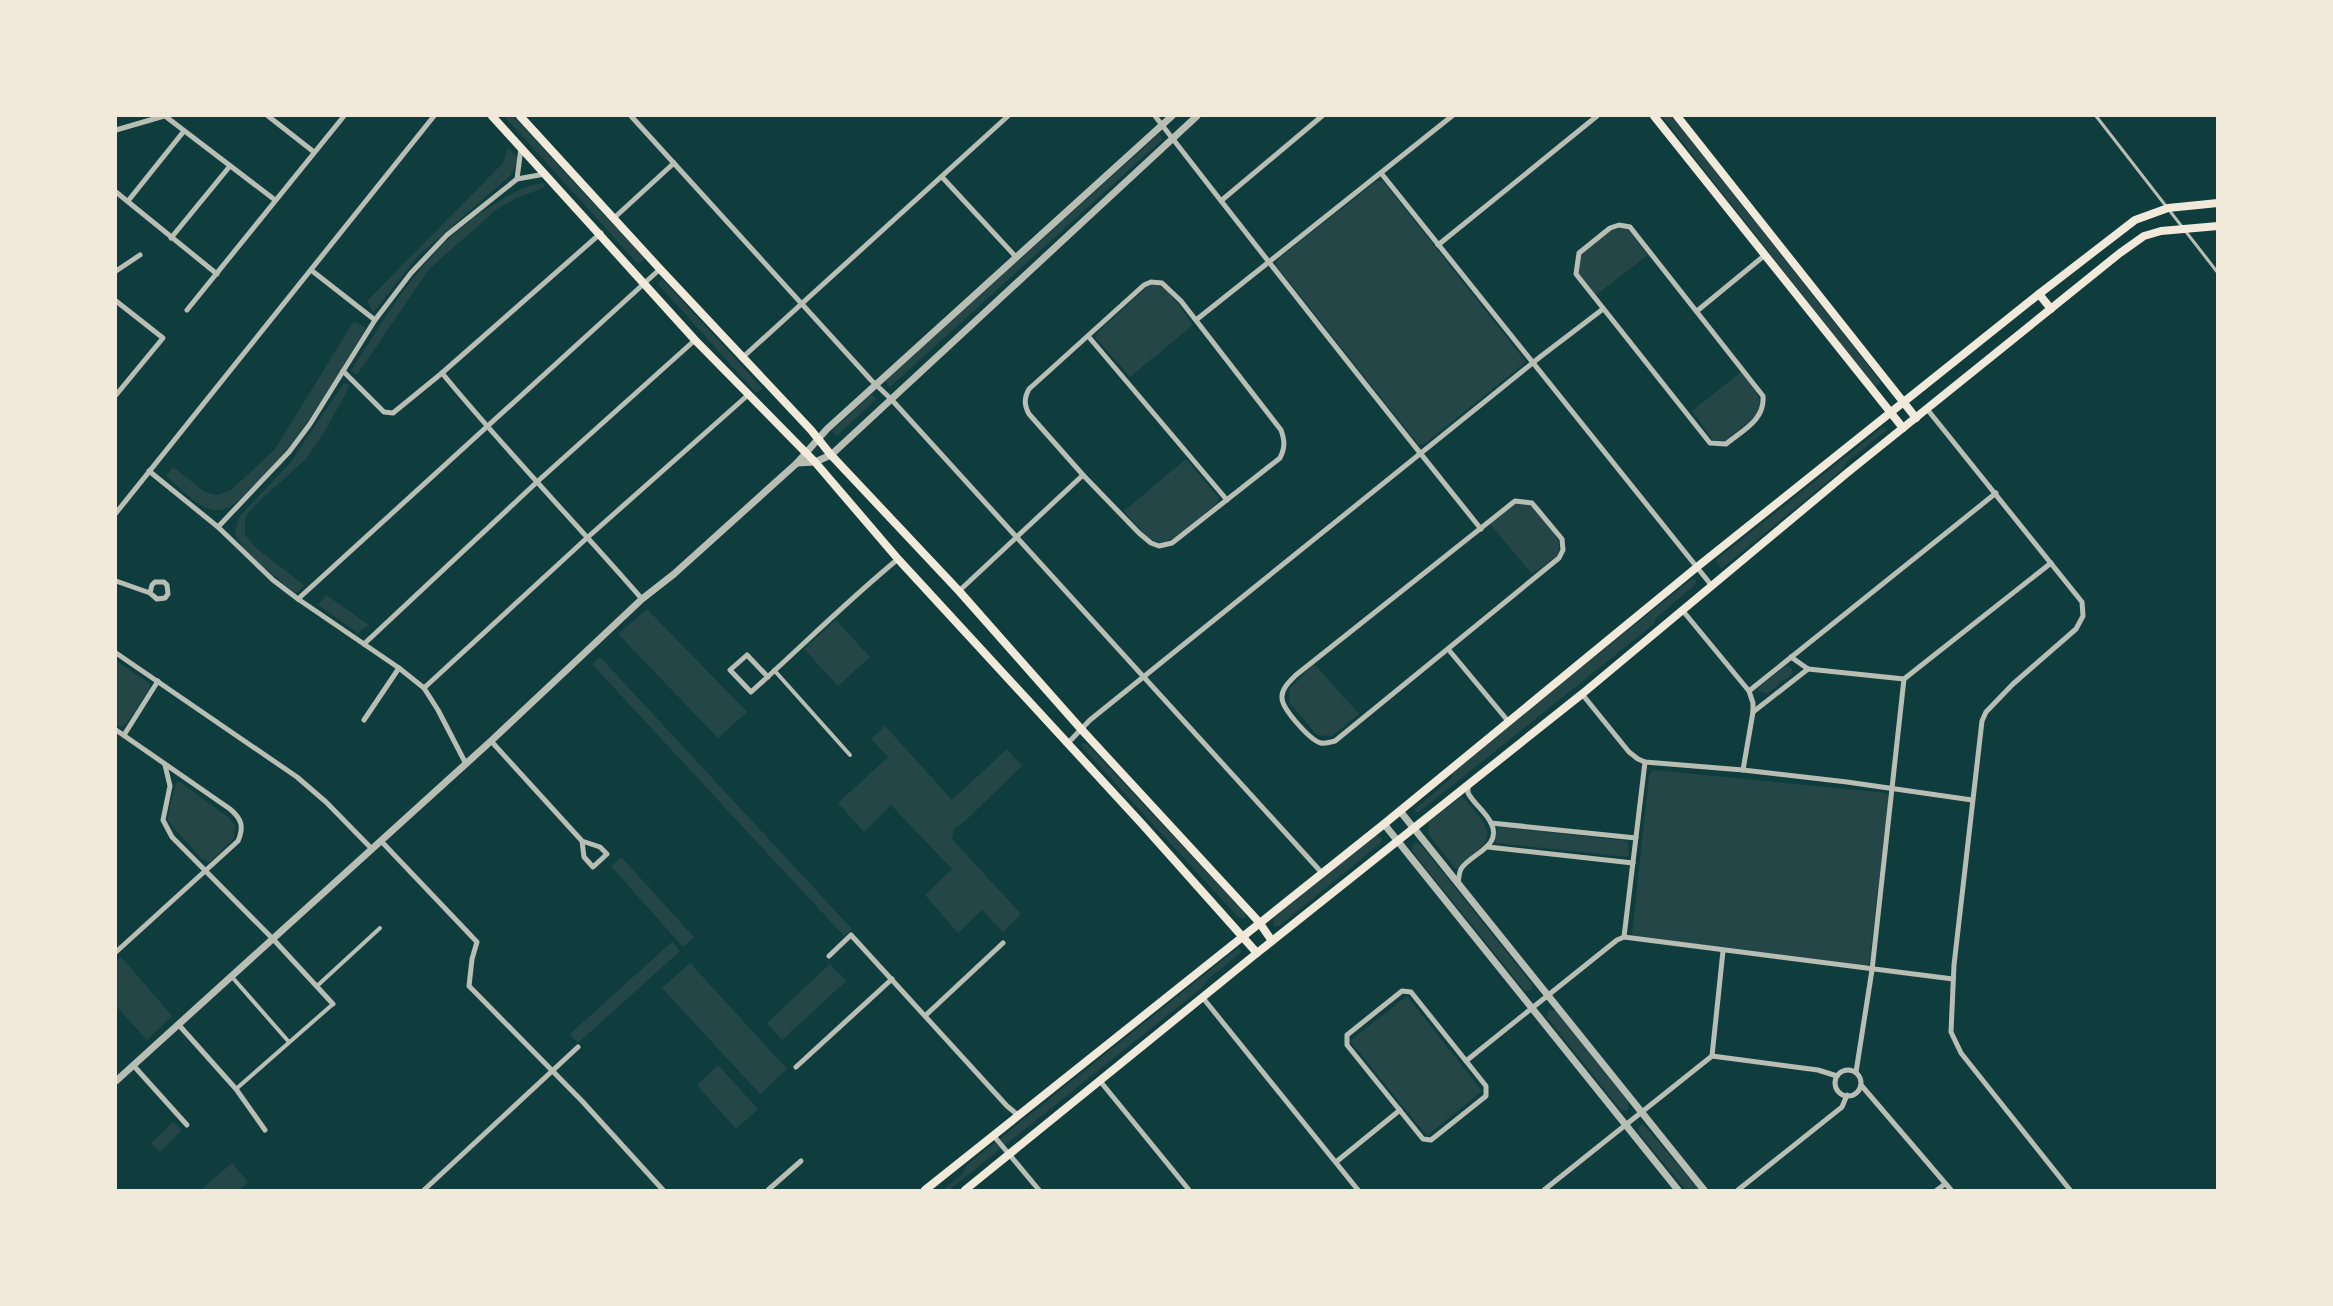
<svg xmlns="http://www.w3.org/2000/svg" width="2333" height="1306" font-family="Mulish,sans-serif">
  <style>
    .green { fill: #244646 }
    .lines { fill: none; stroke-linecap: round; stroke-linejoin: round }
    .service { stroke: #b8beb3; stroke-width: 3 }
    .pedestrian { stroke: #b8beb3; stroke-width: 4 }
    .minor { stroke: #b8beb3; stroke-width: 5 }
    .tertiary { stroke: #b8beb3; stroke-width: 7 }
    .secondary { stroke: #f1e9da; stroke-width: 8 }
  </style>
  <rect width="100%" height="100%" fill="#0f3d3e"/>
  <g class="green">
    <polygon points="504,116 513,116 644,258 643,262 637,263"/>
    <polygon points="1662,116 1672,116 1881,382 1875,387"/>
    <polygon points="1159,134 1163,139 890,387 885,381"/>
    <polygon points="508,148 519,159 511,175 418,256 373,313 367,301 503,163"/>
    <polygon points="1377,181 1383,181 1526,362 1423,445 1418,444 1276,265 1277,260"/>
    <path d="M545,183l-1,5 -26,9 -22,13 -67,59 -72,106 -6,-4c41,-65 79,-130 147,-169 14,-9 30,-18 47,-19z"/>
    <polygon points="1620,228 1628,230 1648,255 1596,295 1578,273 1582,252 1611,230"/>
    <polygon points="662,279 763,389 756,393 658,284"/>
    <path d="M1154,284c16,3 29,28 39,41l-63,52 -34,-39 1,-5 51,-47z"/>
    <path d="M354,321l12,7c-34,56 -66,114 -114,159 -10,9 -19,22 -33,23 -19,2 -39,-23 -53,-34l7,-9 32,25 12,3 14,-5 44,-41z"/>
    <path d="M1741,372c9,12 23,25 18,41l-34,28 -12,-1 -21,-29z"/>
    <polygon points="344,383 350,385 328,426 306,459 257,503 245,518 245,535 256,548 304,585 296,594 246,552 235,534 239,517 290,463"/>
    <polygon points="872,394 876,399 837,436 832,431"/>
    <polygon points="1883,427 1887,430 1847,462 1842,470 1721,569 1716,560"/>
    <path d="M1186,459l32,38v5c-13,10 -47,47 -63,39 -12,-6 -22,-21 -31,-30z"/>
    <path d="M1517,503l15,2c12,14 34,32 25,51l-25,18 -42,-50z"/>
    <polygon points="1692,579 1696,580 1696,584 1656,618 1654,624 1419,812 1415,812 1415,809 1451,778 1454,770"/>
    <polygon points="326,595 369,625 358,633 318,605"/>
    <polygon points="647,609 747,712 718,738 618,634"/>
    <polygon points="836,620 870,657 838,686 804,649"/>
    <polygon points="600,657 852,929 844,936 592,664"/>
    <polygon points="116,661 149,683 150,688 126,724 122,727 116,725"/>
    <polygon points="1314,664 1359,714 1332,736 1317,735 1289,702 1290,688"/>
    <polygon points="1788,666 1792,669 1792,674 1766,694 1759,691 1758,688 1784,667"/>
    <polygon points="885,726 952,800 1007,749 1022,766 965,821 954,829 952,839 1021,914 1003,932 982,910 958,933 925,895 952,869 891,805 864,832 838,803 888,757 871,739"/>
    <polygon points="1082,743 1086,743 1245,913 1246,918 1239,918 1082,747"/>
    <polygon points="1654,770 1887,793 1889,798 1869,963 1865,966 1632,936 1649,775"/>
    <path d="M177,782h3l48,35 7,8 -1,13 -24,24 -8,-3 -34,-38c-1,-8 6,-31 9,-39z"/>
    <path d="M1462,796c35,41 35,39 -6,73l-28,-35 1,-12z"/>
    <polygon points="1500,827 1628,841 1629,854 1627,857 1497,843 1495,841 1497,828"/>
    <polygon points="1376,835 1382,838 1381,843 1279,926 1274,926 1273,918"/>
    <polygon points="1417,843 1420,844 1532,984 1532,990 1525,991 1412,851 1413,844"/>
    <polygon points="621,857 694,937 683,947 611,866"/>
    <polygon points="672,942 680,951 578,1043 570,1034"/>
    <polygon points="1239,947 1242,952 1208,979 1203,987 949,1190 942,1190 962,1175 967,1165"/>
    <polygon points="121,957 172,1016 147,1040 116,1006 116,963"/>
    <polygon points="690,963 787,1069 760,1094 662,988"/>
    <polygon points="830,964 846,981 782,1040 767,1023"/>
    <polygon points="1407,996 1482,1091 1427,1136 1350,1041"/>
    <polygon points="1549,1009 1556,1011 1628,1102 1628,1109 1626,1111 1620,1109 1547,1017"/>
    <polygon points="718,1065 758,1109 736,1129 697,1085"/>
    <polygon points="173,1122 182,1130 160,1152 151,1143"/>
    <polygon points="1642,1124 1645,1126 1699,1190 1686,1190 1638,1132 1639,1126"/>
    <polygon points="232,1163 248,1182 239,1190 201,1190"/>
  </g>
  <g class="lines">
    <polyline class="service" points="2096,116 2218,273"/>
    <g class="pedestrian">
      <polyline points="774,670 850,755"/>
      <polyline points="232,977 289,1042"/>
      <polyline points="317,986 380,928"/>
      <polyline points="236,1089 333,1004"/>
    </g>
    <g class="minor">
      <polyline points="165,116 275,200"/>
      <polyline points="268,116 314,152"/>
      <polyline points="631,116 871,380 891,399 1322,873"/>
      <path d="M1155,116c107,138 216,276 326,413"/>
      <polyline points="116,130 164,116"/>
      <polyline points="1381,173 1712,586"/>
      <polyline points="942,177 1017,258"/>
      <polyline points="517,179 521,148"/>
      <polyline points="116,192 217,274"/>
      <polyline points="1222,200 1322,116"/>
      <polyline points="128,201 184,131"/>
      <polyline points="614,218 674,163"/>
      <path d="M1619,225l11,2 133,169c2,24 -20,34 -37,48l-16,-1 -134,-169 3,-21 31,-25z"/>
      <polyline points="171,238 230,166"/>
      <polyline points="1438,245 1597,116"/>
      <polyline points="311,270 375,320"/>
      <polyline points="116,271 140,255"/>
      <path d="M1151,282l11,1 19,18 100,129c4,11 4,18 -1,28l-108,85 -13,3 -8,-3 -12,-10 -56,-58 -54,-61c-5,-9 -5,-16 0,-25l115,-104z"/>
      <polyline points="116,301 163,338 116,395"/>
      <polyline points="187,310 344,116"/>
      <polyline points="1697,311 1765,255"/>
      <polyline points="1196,320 1452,116"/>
      <polyline points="1088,336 1227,500"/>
      <polyline points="742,358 1008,116"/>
      <polyline points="343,371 384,412 393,413 442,373 601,233"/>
      <path d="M442,373c64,78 134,150 200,226"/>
      <polyline points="1927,409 2082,602 2083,616 2076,629 2013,684 1986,712 1982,721 1954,965 1951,1032 1961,1053 2070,1190"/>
      <polyline points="149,471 218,527 273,580 298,599 399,668 424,688 438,710 466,764"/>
      <path d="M1515,501l17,2 30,36 1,11 -4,8 -224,183c-4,1 -10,3 -14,2 -10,-2 -39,-34 -39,-45 -1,-9 8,-17 14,-23z"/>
      <polyline points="116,513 434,116"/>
      <polyline points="218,527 289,452 310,424 375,320 411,273 447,235 517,179 545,174"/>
      <polyline points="116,581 150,593 157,599 165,598 168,594 167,585 164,582 155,582 152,585 150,593"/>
      <polyline points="959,591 1083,475"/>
      <polyline points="298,599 660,269"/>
      <polyline points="1683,611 1749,691 1753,703 1753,712 1743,770"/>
      <polyline points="364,644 538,481 695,340"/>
      <polyline points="1448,649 1508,721"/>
      <polyline points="116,653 297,777 326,802 372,849"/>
      <polyline points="1791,657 1808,669 1904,679"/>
      <path d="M768,677l-21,-22 -17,15 21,22c49,-44 96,-91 147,-133"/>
      <polyline points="1904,679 2051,563"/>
      <polyline points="424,688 588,537 748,395"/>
      <polyline points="1749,691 1996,493"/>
      <polyline points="1582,694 1629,752 1638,759 1645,762 1743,770 1847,782 1972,800"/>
      <polyline points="1753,712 1808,669"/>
      <polyline points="364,720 399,668"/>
      <path d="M116,730l114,79c12,10 14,18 8,32l-122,111"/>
      <polyline points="124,735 158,681"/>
      <polyline points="491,741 582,841 600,847 607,854 593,867 584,857 582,841"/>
      <polyline points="1068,743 1090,720 1540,357 1603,309"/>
      <polyline points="165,765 170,786 163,820 172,837 273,939 333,1004"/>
      <polyline points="1491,823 1636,838"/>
      <polyline points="381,841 477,942 472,959 469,986 582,1101 663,1190"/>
      <polyline points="1488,847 1633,863"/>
      <path d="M1458,883c1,-5 1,-10 3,-14 9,-15 42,-22 30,-46 -5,-11 -17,-19 -23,-30v-8"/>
      <polyline points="1624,937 1645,762"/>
      <polyline points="829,956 851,935 1007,1106 1018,1115"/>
      <polygon points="1402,991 1411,992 1486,1086 1486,1096 1431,1140 1423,1139 1347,1045 1347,1035"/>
      <polyline points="1203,998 1358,1190"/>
      <polyline points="926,1015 1003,943"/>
      <polyline points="178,1024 236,1089 265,1130"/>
      <polyline points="1712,1056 1818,1070 1837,1076"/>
      <polyline points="1712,1056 1723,951"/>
      <polyline points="1466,1061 1617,940 1624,937 1953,979"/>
      <polyline points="133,1065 187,1125"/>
      <polyline points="796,1067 892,979"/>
      <circle cx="1848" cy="1083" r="13"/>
      <polyline points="1856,1072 1872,970 1904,679"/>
      <polyline points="1100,1081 1189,1190"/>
      <polyline points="1861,1085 1951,1190"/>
      <polyline points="993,1135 1039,1190"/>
      <polyline points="1336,1162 1400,1110"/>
      <polyline points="424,1190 578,1047"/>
      <polyline points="768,1190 801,1161"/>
      <polyline points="1544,1190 1712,1056"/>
      <polyline points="1738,1190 1842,1107 1847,1095"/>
      <polyline points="1937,1190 1945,1184"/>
    </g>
    <g class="tertiary">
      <polyline points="797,463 815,462 831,455 1197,116"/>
      <polyline points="1400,811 1704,1190"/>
      <polyline points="1384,824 1678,1190"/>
      <polyline points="116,1081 491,741 642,599 674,574 797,463 827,429 1172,116"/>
    </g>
    <g class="secondary">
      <polyline points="492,116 695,340 815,462 898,559 1142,824 1257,953"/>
      <polyline points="520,116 660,269 811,430 831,455 959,591 1081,729 1259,922 1272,941"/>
      <polyline points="1654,116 1903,428"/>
      <polyline points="1677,116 1916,418"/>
      <polyline points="2039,294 2051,309"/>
      <polyline points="925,1190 1384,824 1697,567 2039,294 2135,220 2168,208 2218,203"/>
      <polyline points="965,1190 1257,953 1582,694 1847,473 2120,253 2144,236 2161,231 2218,226"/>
    </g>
  </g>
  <rect width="2333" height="1306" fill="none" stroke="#f1e9da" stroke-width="234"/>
</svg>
